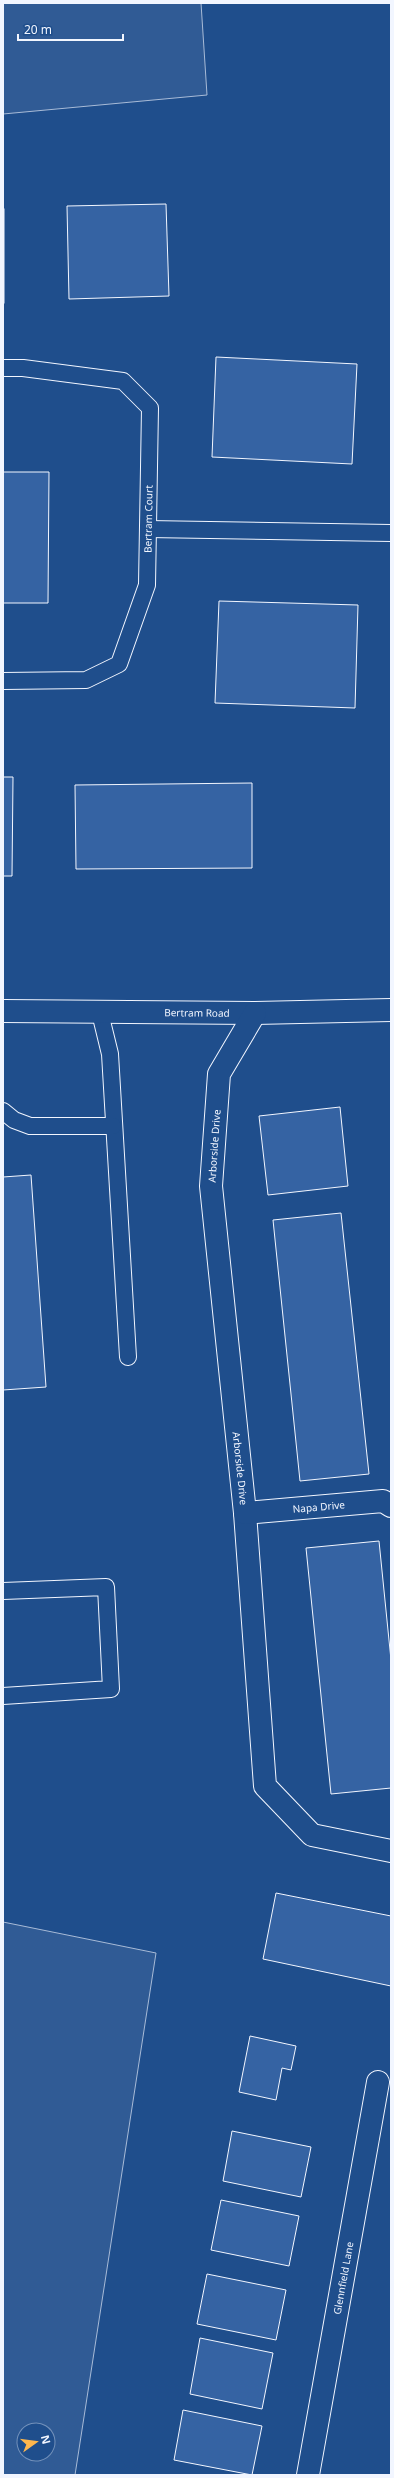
<svg xmlns="http://www.w3.org/2000/svg" width="394" height="2478" font-family="'Noto Sans',sans-serif">
  <style>
    .built { fill: #305b95; stroke: #a8bbd7; fill-rule: evenodd }
    .building { fill: #3563a3; stroke: #f2f6ff }
    .lines { fill: none; stroke-linecap: round; stroke-linejoin: round }
    .lane-casing { stroke: #f2f6ff; stroke-width: 18 }
    .street-casing { stroke: #f2f6ff; stroke-width: 24 }
    .lane { stroke: #1f4e8c; stroke-width: 16 }
    .street { stroke: #1f4e8c; stroke-width: 22 }
    .labels { text-anchor: middle; stroke-width: 3; stroke-linejoin: round; paint-order: stroke }
    .street-label { font-size: 10px; fill: #f2f6ff; stroke: #1f4e8c }
  </style>
  <rect width="100%" height="100%" fill="#1f4e8c"/>
  <g class="built">
    <polygon points="3,3 201,3 207,95 3,114"/>
    <path d="M3,1922l153,31 -81,522h-72zM24,2430h24v24h-24z"/>
  </g>
  <g class="building">
    <polygon points="166,204 169,296 69,299 67,206"/>
    <rect x="3" y="209" width="1" height="94"/>
    <polygon points="216,357 357,364 352,464 212,457"/>
    <polygon points="3,472 49,472 48,603 3,603"/>
    <polygon points="219,601 358,605 355,708 215,703"/>
    <polygon points="3,777 13,777 12,876 3,876"/>
    <polygon points="252,783 252,868 76,869 75,785"/>
    <polygon points="340,1107 348,1186 268,1195 259,1116"/>
    <polygon points="31,1175 46,1387 3,1390 3,1177"/>
    <polygon points="341,1213 369,1474 300,1481 273,1220"/>
    <polygon points="379,1541 391,1660 391,1788 331,1794 306,1548"/>
    <polygon points="276,1893 391,1916 391,1986 263,1959"/>
    <polygon points="250,2036 296,2046 291,2070 282,2068 276,2100 239,2092"/>
    <polygon points="232,2131 311,2147 301,2197 223,2181"/>
    <polygon points="221,2200 299,2216 289,2266 211,2250"/>
    <polygon points="207,2274 286,2290 276,2340 197,2324"/>
    <polygon points="200,2338 273,2353 262,2409 190,2394"/>
    <polygon points="183,2410 262,2426 252,2475 174,2460"/>
  </g>
  <g class="lines">
    <defs>
      <g id="lane">
        <polyline points="3,368 23,368 123,381 150,408 147,585 119,664 86,680 3,681"/>
        <polyline points="148,529 391,533"/>
        <polyline points="100,1013 110,1054 128,1357"/>
        <polyline points="3,1111 14,1120 30,1126 113,1126"/>
        <polyline points="3,1591 106,1587 111,1689 3,1696"/>
      </g>
      <g id="street">
        <path id="s1" d="M3,1011l252,2 136,-3"/>
        <path id="s2" d="M255,1013l-36,61 -8,112 34,327 20,273 47,49 79,16"/>
        <path id="s3" d="M245,1513l138,-12 8,5"/>
        <path id="s4" d="M308,2475l70,-393"/>
      </g>
    </defs>
    <use href="#lane" class="lane-casing"/>
    <use href="#street" class="street-casing"/>
    <use href="#lane" class="lane"/>
    <use href="#street" class="street"/>
  </g>
  <g class="labels">
    <g class="street-label">
      <text transform="translate(148 519) rotate(-89)" y="4">Bertram Court</text>
      <text dy="4" stroke="none"><textPath href="#s1" startOffset="194">Bertram Road</textPath></text>
      <text transform="translate(214 1146) rotate(-86)" y="4">Arborside Drive</text>
      <text dy="4" stroke="none"><textPath href="#s2" startOffset="467">Arborside Drive</textPath></text>
      <text dy="4" stroke="none"><textPath href="#s3" startOffset="74">Napa Drive</textPath></text>
      <text dy="4" stroke="none"><textPath href="#s4" startOffset="200">Glennfield Lane</textPath></text>
    </g>
  </g>
  <rect width="394" height="2478" fill="none" stroke="#f2f6ff" stroke-width="8"/>
  <g transform="translate(36 2442) rotate(76)"><circle r="19" fill="#1f4e8c" stroke="#7391ba"/>
  <path d="M0-3L7 15L0 10L-7 15Z" fill="#ffb74d"/>
  <text y="-6" font-size="11" font-weight="bold" text-anchor="middle" fill="#f2f6ff">N</text>
  </g>
  <path d="M18 34v6h105v-6" fill="none" stroke="#f2f6ff" stroke-width="2"/>
  <text x="24" y="34" font-size="12" fill="#f2f6ff" stroke="#1f4e8c" stroke-width="3" paint-order="stroke">20 m</text>
</svg>
